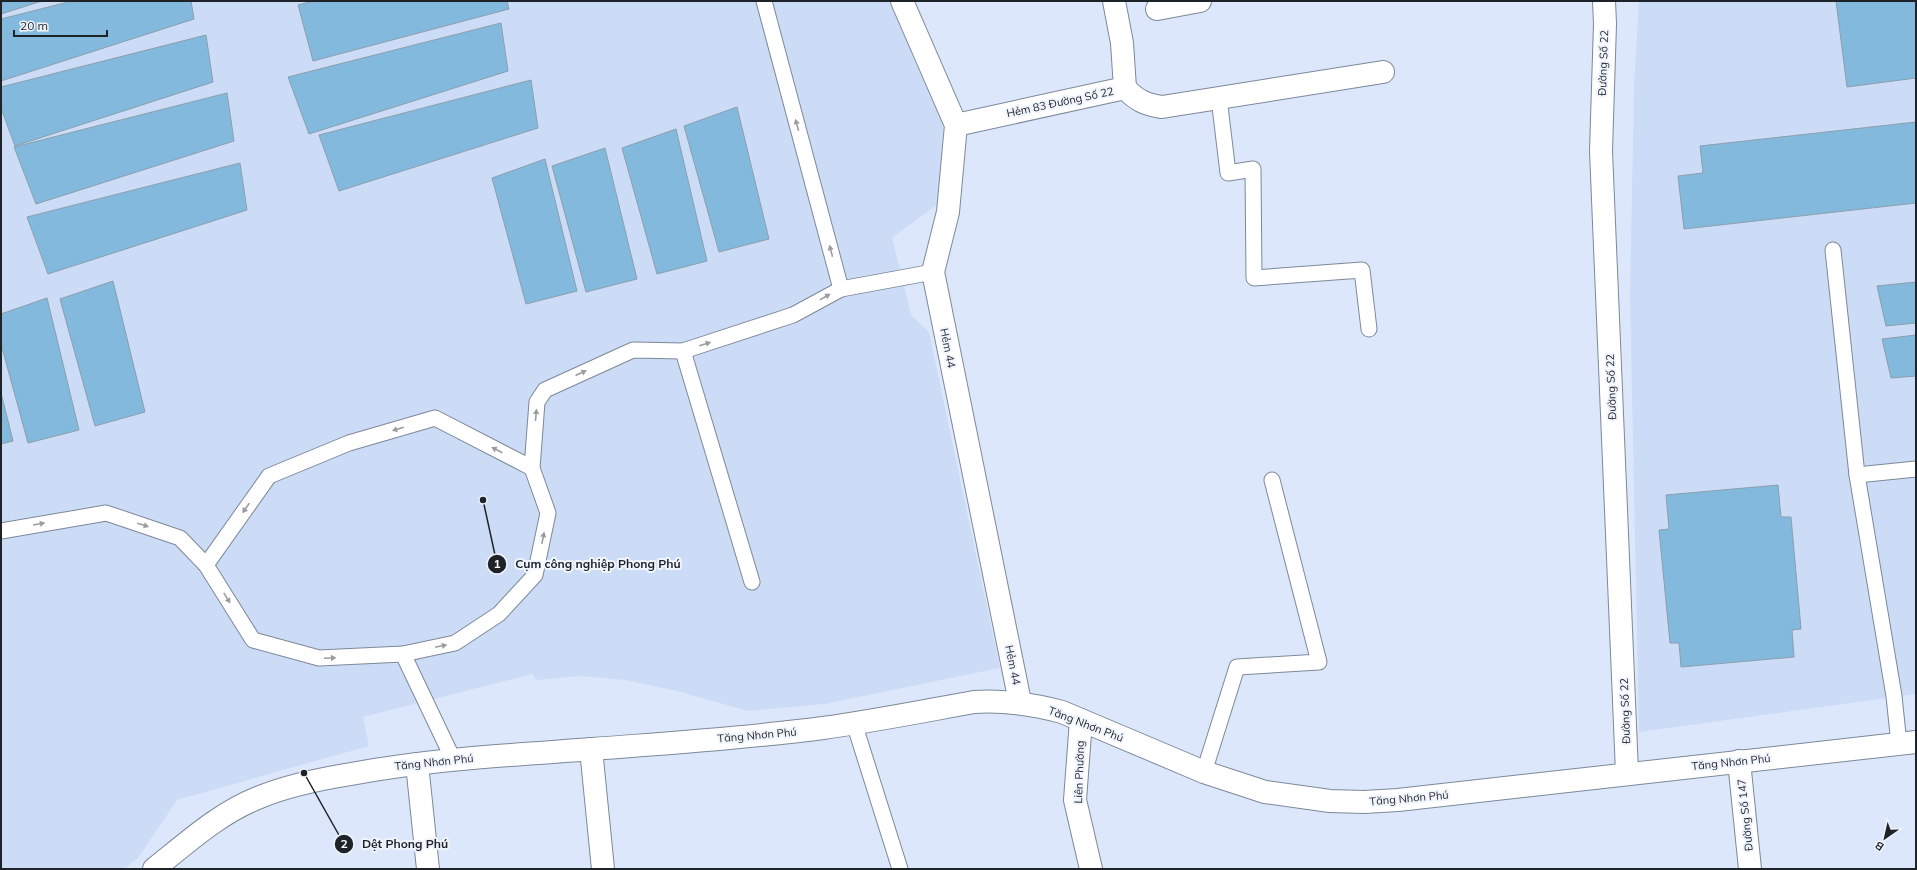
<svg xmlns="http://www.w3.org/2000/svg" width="1917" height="870" font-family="Mulish,sans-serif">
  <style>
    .built { fill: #ccdcf6 }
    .building { fill: #83b9dc; stroke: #8b9fac }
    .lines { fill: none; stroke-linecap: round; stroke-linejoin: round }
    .lane-casing { stroke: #7d8899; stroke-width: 17 }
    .street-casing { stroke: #7d8899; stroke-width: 24 }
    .secondary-casing { stroke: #7d8899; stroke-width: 24 }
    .lane { stroke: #fff; stroke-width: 15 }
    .street { stroke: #fff; stroke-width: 22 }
    .secondary { stroke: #fff; stroke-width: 22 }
    .oneway { fill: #9a9c9f }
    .labels { text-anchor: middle; stroke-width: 4; stroke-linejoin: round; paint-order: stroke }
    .street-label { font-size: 11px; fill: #1e2229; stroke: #f0f4fc }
    .leader { fill: none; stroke: #1e2229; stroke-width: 1.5 }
    .callout-dot { fill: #1e2229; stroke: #f0f4fc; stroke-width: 1.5 }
    .mark-label { font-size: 12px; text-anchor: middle; font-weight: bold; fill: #fff }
    .callout-label { font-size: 12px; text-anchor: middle; font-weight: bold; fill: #1e2229; stroke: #f0f4fc; stroke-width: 4; stroke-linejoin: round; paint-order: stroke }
  </style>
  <rect width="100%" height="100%" fill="#dce7fb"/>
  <g class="built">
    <polygon points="1,1 895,1 944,117 938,204 892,238 911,315 929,332 1000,668 824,704 748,711 677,691 625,680 580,676 536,680 533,674 363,717 369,746 177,800 138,858 124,869 1,869"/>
    <polygon points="1639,1 1916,1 1916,694 1639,732 1630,297 1634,86"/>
  </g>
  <g class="building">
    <polygon points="1,1 42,1 1,14"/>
    <polygon points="72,1 191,1 194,19 1,81 1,19"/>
    <polygon points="313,1 507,1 509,9 313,61 298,5"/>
    <polygon points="1836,1 1916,1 1916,78 1847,87"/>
    <polygon points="501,23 508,71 309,134 288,77"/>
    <polygon points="206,35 213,82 15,146 1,108 1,87"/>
    <polygon points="531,80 538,128 339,191 319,135"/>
    <polygon points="227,93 234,141 36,204 14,147"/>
    <polygon points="737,107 769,239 719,252 684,126"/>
    <polygon points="1916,122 1916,203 1684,229 1678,176 1703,173 1700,146"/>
    <polygon points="676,129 707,261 657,274 622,148"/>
    <polygon points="605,148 637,279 586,292 552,166"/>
    <polygon points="545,159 577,291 526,304 492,178"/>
    <polygon points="240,163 247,210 48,274 27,217"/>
    <polygon points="113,281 145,412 95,426 60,299"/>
    <polygon points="1916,282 1916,323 1886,326 1877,286"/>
    <polygon points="47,298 79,430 28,443 1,344 1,314"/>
    <polygon points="1916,335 1916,376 1891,378 1882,339"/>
    <polygon points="1,393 13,441 1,444"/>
    <polygon points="1778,485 1781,517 1791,517 1801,629 1792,630 1794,657 1681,667 1679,643 1670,643 1659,530 1669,529 1666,495"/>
  </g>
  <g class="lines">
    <defs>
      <g id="lane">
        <polyline points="764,1 841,289"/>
        <polyline points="1219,98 1228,173 1253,169 1254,278 1362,270 1369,329"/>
        <polyline points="1833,250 1857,475 1894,696 1899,744"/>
        <polyline points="683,351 752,582"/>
        <polyline points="1857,475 1916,469"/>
        <polyline points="1,531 106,513 180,538 206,565 253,640 319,658 403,654 455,643 499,614 535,575 548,513 532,468 537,402 545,390 633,350 683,351 793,315 841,289 933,272"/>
        <polyline points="206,565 269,476 349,443 435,418 532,468"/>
        <polyline points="403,654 453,759"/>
        <polyline points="854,723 900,869"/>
        <polyline points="1204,772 1237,667 1319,662 1272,480"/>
      </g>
      <g id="street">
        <polyline points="902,1 956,125 948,212 933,272 1020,702"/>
        <polyline points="1604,1 1605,24 1601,151 1627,773"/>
        <polyline points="1157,9 1200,1"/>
        <path d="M1125,88c11,12 21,17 37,19l221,-35"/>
        <polyline points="956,125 1125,88 1122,43 1114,1"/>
        <polyline points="1081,720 1075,800 1091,869"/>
        <polyline points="591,749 603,869"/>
        <polyline points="1739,761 1750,869"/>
        <polyline points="417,764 428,869"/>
      </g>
      <path id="secondary" d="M154,869c34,-27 65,-56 106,-72 29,-12 60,-18 91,-23 80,-15 161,-19 242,-25 77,-6 154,-11 230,-21 51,-7 101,-17 151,-26 31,-2 58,2 88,10l142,60 61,20 65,9 34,1 34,-2 518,-58"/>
    </defs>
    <use href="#lane" class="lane-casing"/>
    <use href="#street" class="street-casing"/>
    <use href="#secondary" class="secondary-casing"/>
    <use href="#lane" class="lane"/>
    <use href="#street" class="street"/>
    <use href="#secondary" class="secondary"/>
  </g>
  <defs><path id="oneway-solid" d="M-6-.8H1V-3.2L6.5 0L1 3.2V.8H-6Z"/></defs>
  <g class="oneway">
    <use href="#oneway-solid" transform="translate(797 125) rotate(-105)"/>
    <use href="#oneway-solid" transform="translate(831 251) rotate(-105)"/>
    <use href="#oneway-solid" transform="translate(825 297) rotate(-29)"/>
    <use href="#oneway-solid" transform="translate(705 344) rotate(-18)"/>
    <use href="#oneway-solid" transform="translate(581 373) rotate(-24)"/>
    <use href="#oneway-solid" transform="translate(536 415) rotate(-85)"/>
    <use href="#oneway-solid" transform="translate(398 429) rotate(164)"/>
    <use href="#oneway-solid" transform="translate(497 450) rotate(-153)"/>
    <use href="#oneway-solid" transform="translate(246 508) rotate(125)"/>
    <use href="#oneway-solid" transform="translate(39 524) rotate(-10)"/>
    <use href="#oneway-solid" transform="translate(143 525) rotate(18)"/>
    <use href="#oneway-solid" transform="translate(543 538) rotate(-79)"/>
    <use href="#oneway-solid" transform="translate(227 598) rotate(58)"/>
    <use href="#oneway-solid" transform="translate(441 646) rotate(-12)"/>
    <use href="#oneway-solid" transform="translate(330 658) rotate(-3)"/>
  </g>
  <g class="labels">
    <g class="street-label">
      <text transform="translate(1603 63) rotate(-88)" y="4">Đường Số 22</text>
      <text transform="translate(1060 102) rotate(-12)" y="4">Hẻm 83 Đường Số 22</text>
      <text transform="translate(948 348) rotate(79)" y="4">Hẻm 44</text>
      <text transform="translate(1611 387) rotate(-92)" y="4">Đường Số 22</text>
      <text transform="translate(1013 665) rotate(79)" y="4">Hẻm 44</text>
      <text transform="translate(1625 711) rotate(-92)" y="4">Đường Số 22</text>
      <text transform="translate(1086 724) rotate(21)" y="4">Tăng Nhơn Phú</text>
      <text transform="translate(757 735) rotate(-5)" y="4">Tăng Nhơn Phú</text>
      <text transform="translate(434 762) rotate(-6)" y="4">Tăng Nhơn Phú</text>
      <text transform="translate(1731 762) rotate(-6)" y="4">Tăng Nhơn Phú</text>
      <text transform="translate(1079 772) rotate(-88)" y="4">Liên Phường</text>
      <text transform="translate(1409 798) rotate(-5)" y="4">Tăng Nhơn Phú</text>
      <text transform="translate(1745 815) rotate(-96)" y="4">Đường Số 147</text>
    </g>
  </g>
  <path class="leader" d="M483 500L497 564M304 773L344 844"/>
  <g class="callout-dot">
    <circle cx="483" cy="500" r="4"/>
    <circle cx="304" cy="773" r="4"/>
    <circle cx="497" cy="564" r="10"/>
    <circle cx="344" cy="844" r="10"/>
  </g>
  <g class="mark-label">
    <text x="497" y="568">1</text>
    <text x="344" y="848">2</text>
  </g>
  <g class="callout-label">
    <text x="598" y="568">Cụm công nghiệp Phong Phú</text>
    <text x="405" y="848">Dệt Phong Phú</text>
  </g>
  <rect width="1917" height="870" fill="none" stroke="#1e2229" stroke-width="4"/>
  <g transform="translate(1885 838) rotate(214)" stroke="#f0f4fc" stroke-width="3" paint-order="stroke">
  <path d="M0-3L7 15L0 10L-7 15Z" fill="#1e2229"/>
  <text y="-6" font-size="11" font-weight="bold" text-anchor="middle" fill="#1e2229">B</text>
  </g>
  <path d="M14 30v6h93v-6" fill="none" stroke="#1e2229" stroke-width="2"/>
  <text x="20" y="30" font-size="12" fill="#1e2229" stroke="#f0f4fc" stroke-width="3" paint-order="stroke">20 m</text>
</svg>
